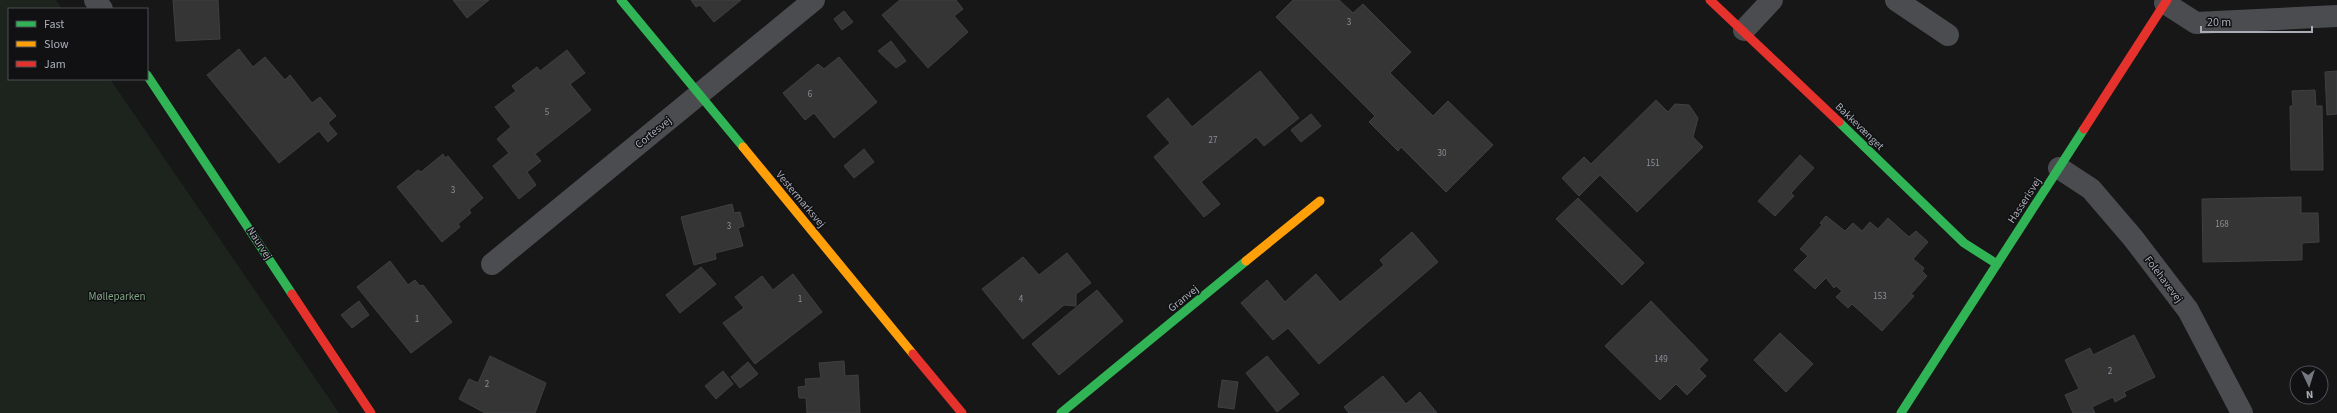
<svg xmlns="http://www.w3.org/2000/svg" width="2337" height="413" font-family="'Source Sans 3',sans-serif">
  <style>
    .green { fill: #1d241e }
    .building { fill: #353536; stroke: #3f4043 }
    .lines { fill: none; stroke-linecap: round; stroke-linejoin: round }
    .street { stroke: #4b4c50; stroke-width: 22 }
    .fast { stroke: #30b455; stroke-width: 9 }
    .slow { stroke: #ff9f0a; stroke-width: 9 }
    .jam { stroke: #e5322d; stroke-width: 9 }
    .labels { text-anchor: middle; stroke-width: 3; stroke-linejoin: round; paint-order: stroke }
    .number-label { font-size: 9px; fill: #8b8f98 }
    .street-label { font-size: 11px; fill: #a8adb8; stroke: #111113 }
    .park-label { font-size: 11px; fill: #7fa381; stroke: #111113 }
  </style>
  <rect width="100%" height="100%" fill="#171717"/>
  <polygon class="green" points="0,0 56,0 62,9 9,9 9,79 110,79 339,413 0,413"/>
  <g class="building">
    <polygon points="173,0 218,0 220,39 176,41"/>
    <polygon points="453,0 489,0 467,18"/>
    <polygon points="691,0 741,0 714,22 700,5 696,7"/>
    <polygon points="900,0 956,0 963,9 954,16 968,32 928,68 882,15"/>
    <polygon points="1293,0 1339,0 1353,13 1363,4 1411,52 1390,73 1433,116 1448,101 1493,145 1446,192 1401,147 1398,151 1369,122 1375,116 1276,17"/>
    <polygon points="844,11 853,22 842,30 834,19"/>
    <polygon points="891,41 906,61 896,68 878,51"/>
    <polygon points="239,49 253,67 265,57 285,80 290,75 312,103 320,97 336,116 328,123 337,134 328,142 319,131 279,163 207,75"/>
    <polygon points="567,50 585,73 570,84 591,110 535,154 541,161 527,172 536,185 519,199 493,166 509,153 497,139 511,127 495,107 516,91 512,86 537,67 540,71"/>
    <polygon points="839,57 877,102 834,138 814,113 805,120 783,93 818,64 824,69"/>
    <polygon points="1260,71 1299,118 1264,146 1256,137 1201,182 1220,204 1204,217 1154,157 1170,143 1147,116 1168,98 1192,127"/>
    <polygon points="2337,71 2337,114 2327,115 2325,72"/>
    <polygon points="2315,90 2316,106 2322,106 2323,170 2291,170 2290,106 2293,106 2292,91"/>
    <polygon points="1656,100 1668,112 1675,104 1689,105 1698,118 1693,137 1703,147 1637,212 1600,175 1579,196 1562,178 1584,157 1591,164"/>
    <polygon points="1311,114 1321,126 1301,142 1291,130"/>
    <polygon points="864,149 874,162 854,178 844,166"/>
    <polygon points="443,154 445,158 448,156 483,198 469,210 471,213 458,224 460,227 442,242 397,187 418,170 421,172"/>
    <polygon points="1800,155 1814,168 1791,193 1794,196 1775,216 1758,201"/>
    <polygon points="2301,197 2301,213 2318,213 2319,242 2302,243 2302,260 2203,262 2202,199"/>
    <polygon points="1578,198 1644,263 1622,285 1556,219"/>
    <polygon points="732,204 734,213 740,212 744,226 738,228 743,246 715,253 716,259 694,265 681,217"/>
    <polygon points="1826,216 1845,231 1853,223 1862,231 1870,222 1878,229 1888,218 1909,237 1916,231 1928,242 1913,259 1924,268 1922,271 1927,276 1911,294 1914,296 1882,331 1852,304 1848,308 1836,297 1842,291 1836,286 1834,288 1826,278 1815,289 1794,270 1808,256 1800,249 1822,225 1820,223"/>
    <polygon points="1412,232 1438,262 1319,364 1288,328 1273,340 1241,303 1267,280 1285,302 1316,274 1340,302 1384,265 1380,260"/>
    <polygon points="1067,253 1091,283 1076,294 1076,306 1064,305 1023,339 982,289 1023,257 1039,275"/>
    <polygon points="390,261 408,285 415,280 420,286 423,285 452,322 411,353 357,287"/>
    <polygon points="701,267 716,284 680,313 666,295"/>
    <polygon points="793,274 822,312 755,364 723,323 744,308 735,297 762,276 773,290"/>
    <polygon points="1097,290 1123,321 1059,375 1032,344"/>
    <polygon points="359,301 369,315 352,328 341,315"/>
    <polygon points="1651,301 1708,360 1699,369 1706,376 1687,395 1676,384 1660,400 1605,346"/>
    <polygon points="1780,333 1813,364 1786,392 1754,360"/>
    <polygon points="2134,335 2155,377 2124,392 2126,396 2115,402 2113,397 2092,407 2095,413 2073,413 2065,395 2079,389 2065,360 2090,348 2093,355"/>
    <polygon points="490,356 546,383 535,413 485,413 459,399 469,379 478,383"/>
    <polygon points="1267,356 1299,394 1277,412 1246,373"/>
    <polygon points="844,361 845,376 858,375 860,413 807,413 806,398 799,398 798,387 806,386 805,379 821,378 819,363"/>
    <polygon points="748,362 758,374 740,388 731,377"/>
    <polygon points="723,371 733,384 716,399 705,386"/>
    <polygon points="1383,376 1406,404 1420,392 1437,413 1349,413 1344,407"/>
    <polygon points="1222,380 1238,382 1234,409 1218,407"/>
  </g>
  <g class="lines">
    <g class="street">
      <polyline points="95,0 102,9"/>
      <polyline points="1896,0 1948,35"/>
      <polyline points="2165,3 2196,23 2337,16"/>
      <polyline points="1744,30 1772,0"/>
      <polyline points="2059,168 2091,189 2133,238 2188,310 2242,413"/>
      <polyline points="492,264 814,0"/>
    </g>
    <g class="fast">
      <polyline points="621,0 743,147"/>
      <polyline points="147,75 292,294"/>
      <polyline points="1839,122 1964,243 1997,264"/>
      <polyline points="1061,413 1246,261"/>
      <polyline points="1901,413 2084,129"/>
    </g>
    <g class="slow">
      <polyline points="743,147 913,354"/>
      <polyline points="1246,261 1320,201"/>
    </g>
    <g class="jam">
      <polyline points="1710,0 1839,122"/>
      <polyline points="2084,129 2167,0"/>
      <polyline points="292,294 371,413"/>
      <polyline points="913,354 962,413"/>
    </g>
  </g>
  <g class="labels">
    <g class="number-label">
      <text x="1349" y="25">3</text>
      <text x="810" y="97">6</text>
      <text x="547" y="115">5</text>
      <text x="1213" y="143">27</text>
      <text x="1442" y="156">30</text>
      <text x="1653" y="166">151</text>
      <text x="453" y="193">3</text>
      <text x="2222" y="227">168</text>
      <text x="729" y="229">3</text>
      <text x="1880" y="299">153</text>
      <text x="800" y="302">1</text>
      <text x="1021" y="302">4</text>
      <text x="417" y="322">1</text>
      <text x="1661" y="362">149</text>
      <text x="2110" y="374">2</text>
      <text x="487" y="387">2</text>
    </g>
    <g class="street-label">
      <text transform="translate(1860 126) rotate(44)" y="4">Bakkevænget</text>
      <text transform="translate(653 132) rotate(-39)" y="4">Cortesvej</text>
      <text transform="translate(801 199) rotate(50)" y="4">Vestermarksvej</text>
      <text transform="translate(2024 200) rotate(-57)" y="4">Hasserisvej</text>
      <text transform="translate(260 243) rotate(57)" y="4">Naurvej</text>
      <text transform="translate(2164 279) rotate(53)" y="4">Folehavevej</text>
      <text transform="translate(1183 298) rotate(-39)" y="4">Granvej</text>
    </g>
    <g class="park-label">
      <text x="117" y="300">Mølleparken</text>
    </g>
  </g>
  <rect x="8" y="8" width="140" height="72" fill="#111113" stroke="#4d4f55"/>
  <rect x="16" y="21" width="20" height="6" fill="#30b455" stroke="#4d4f55"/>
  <text x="44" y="28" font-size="12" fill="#a8adb8">Fast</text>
  <rect x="16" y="41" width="20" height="6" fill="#ff9f0a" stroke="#4d4f55"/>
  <text x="44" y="48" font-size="12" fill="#a8adb8">Slow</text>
  <rect x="16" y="61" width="20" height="6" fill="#e5322d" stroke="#4d4f55"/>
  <text x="44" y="68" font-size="12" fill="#a8adb8">Jam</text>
  <g transform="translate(2309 385) rotate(176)"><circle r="19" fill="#111113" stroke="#4d4f55"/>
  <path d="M0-3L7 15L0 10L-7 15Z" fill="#757880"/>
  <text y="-6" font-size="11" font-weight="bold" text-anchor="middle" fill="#a8adb8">N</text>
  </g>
  <path d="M2201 26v6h111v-6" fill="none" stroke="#a8adb8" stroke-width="2"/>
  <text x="2207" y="26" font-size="12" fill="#a8adb8" stroke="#111113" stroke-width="3" paint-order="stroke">20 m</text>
</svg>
